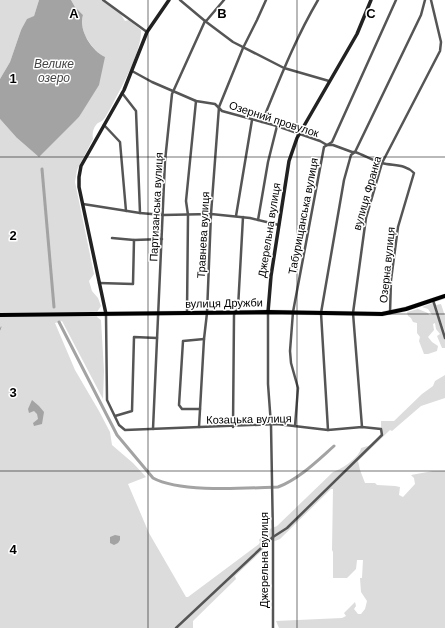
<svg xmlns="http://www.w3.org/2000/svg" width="445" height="628" font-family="Helvetica,sans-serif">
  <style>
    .green { fill: #dcdcdc }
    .water { fill: #a3a3a3 }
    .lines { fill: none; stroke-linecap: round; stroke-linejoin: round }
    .stream { stroke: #a3a3a3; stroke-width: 1 }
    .canal { stroke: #a3a3a3; stroke-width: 3 }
    .primary-casing { stroke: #dbdbdb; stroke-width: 5 }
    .street { stroke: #555; stroke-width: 2.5 }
    .secondary { stroke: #222; stroke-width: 3.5 }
    .primary { stroke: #000; stroke-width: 4 }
    .grid { fill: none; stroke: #000; stroke-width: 1; stroke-opacity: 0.55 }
    .labels { text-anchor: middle; stroke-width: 3; stroke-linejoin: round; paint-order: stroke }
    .street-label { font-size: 11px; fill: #000; stroke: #fff }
    .water-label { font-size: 12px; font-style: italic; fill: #444; stroke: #fff }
    .grid-label { font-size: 13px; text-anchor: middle; font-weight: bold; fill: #000; stroke: #fff; stroke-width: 3; stroke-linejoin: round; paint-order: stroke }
  </style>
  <rect width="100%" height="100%" fill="#fff"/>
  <g class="green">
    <polygon points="0,0 39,0 34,16 21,30 10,62 0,79"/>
    <path d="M71,0h30l19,13 5,8 4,-1 12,10c1,21 -21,60 -31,79 -2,3 -4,8 -7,11 -2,2 -5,2 -7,5 -3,4 -4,9 -3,14l-16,31 -2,12 19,92 -5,7 3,10 6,7 3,8 -4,6v5l4,3 3,51 -1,28 -41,-78 -7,2 20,47 24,41 11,21 2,13 21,18 13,14 -18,7 21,49 37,64h2l71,-53 1,-2 -1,-2 6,-9 12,-5 56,-54c9,-3 27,-15 28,-24l10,-3 10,-11v-13h13l28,-27 11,-8 2,-5 10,-6v23l-24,8 -29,25 -2,-1 -32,31 2,9 5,13h10l2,2 18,1 5,1 -1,8 4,2 12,-13 -1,-6 -3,-3 22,-4h12v157h-166l-3,-7 66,-3 4,-2 -2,-3 11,-11 1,4 -2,3 4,5h3l4,-5 2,-8 -6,-9 -1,-14h2l1,-18h-6l-1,9 -9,9h-14v-26l-1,-2 1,-61h-2l-51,50 -10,4 -35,33 1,3 -43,42v7h-193v-509l16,18 52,-10 11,-10 6,-12 16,-50c-11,-9 -23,-26 -18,-40l-8,-8z"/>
    <polygon points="433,303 445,340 445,348 442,348 437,336 440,334 436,329 435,323 433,324 434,330 428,337 432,342 438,346 437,351 428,354 424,354 419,341 420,337 417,333 417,323 413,322 411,318 408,316 407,312 418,309 428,313 429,315 432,315 428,309 422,307"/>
    <polygon points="441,304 445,316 445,333 436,305"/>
  </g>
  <g class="water">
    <path d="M39,0h32l4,7 8,8c-5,15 9,36 22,42l-6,28 -20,32 -40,40 -23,-20 -16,-18v-40l10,-17 11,-32 6,-11 7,-3z"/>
    <polygon points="32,400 39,406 44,412 42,424 34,426 33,423 38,419 37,414 34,411 29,413 28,409"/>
    <polygon points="115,535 120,536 120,540 118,543 114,545 110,543 110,537"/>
  </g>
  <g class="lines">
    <polyline class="stream" points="0,330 1,327"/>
    <g class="canal">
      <polyline points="42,169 54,307"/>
      <path d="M59,322l58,113 36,43c27,15 93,10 125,9 21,-8 39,-26 56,-41"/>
    </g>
    <defs>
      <polyline id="primary" points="0,315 268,312 382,314 406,309 445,296"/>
    </defs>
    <use href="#primary" class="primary-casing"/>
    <g class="street">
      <polyline points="103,0 147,32"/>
      <polyline points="180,0 205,21 233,42 284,68 329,81"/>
      <path d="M132,71l20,11 44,19 19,3 7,7 55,15 43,15 7,4h6l19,7h3c9,3 18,9 27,11 11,3 24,1 32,10l-16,54 -7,53 -1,33"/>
      <polyline points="122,93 136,111 140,213"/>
      <path d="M262,122c17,-41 33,-83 56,-122"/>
      <polyline points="104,125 120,142 126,211"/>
      <polyline points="83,204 140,213 163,215 211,214 250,218 279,225"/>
      <polyline points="236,216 252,120"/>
      <polyline points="258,220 268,162 277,126"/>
      <polyline points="112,238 134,240"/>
      <polyline points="99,283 133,284 134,240 162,239"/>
      <polyline points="433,300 445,338"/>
      <polyline points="268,312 268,384 271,425 273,537 273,628"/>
      <polyline points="187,313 188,215 186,201 196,101"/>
      <polyline points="106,314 107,400 119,425 125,430 277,424 328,430 362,427 381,429 382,435 287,528 273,537 176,628"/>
      <polyline points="200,409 182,409 179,405 183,341 204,339"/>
      <polyline points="115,416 132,411 134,337 157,338"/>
      <polyline points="295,426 298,388 291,363 290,351 293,312 324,147 332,142 396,0"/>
      <polyline points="199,427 204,339 207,313 211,214 219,107 243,48 257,20 266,0"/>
      <polyline points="233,427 234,315 238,308 243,217"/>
      <polyline points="362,427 353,313 366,218 382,163 440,51 441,42 431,0"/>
      <polyline points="153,429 165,161 172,94 205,21 207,20 224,0"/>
      <polyline points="328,430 321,313 344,180 351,155 355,152 421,15 425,0"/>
    </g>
    <g class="secondary">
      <polyline points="268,312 271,276 289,161 297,138 357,34 371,0"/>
      <polyline points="106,314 79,187 79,177 81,166 124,90 147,32 169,0"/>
    </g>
    <use href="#primary" class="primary"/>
  </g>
  <path class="grid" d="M148,0v628M297,0v628M0,157h445M0,314h445M0,471h445"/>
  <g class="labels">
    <g class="street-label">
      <text transform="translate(274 119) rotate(18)" y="4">Озерний провулок</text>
      <text transform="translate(367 193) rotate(-74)" y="4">вулиця Франка</text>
      <text transform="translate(156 207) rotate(-87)" y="4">Партизанська вулиця</text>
      <text transform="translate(303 216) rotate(-79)" y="4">Табурищанська вулиця</text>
      <text transform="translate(269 230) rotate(-81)" y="4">Джерельна вулиця</text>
      <text transform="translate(203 235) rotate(-87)" y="4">Травнева вулиця</text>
      <text transform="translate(387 265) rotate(-84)" y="4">Озерна вулиця</text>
      <text transform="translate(224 303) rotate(-1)" y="4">вулиця Дружби</text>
      <text transform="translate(249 419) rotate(-1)" y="4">Козацька вулиця</text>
      <text transform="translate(264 560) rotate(-90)" y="4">Джерельна вулиця</text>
    </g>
    <g class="water-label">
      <text x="54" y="68">Велике<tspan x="54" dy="14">озеро</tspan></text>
    </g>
  </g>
  <g class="grid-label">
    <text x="74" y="18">A</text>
    <text x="222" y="18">B</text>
    <text x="371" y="18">C</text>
    <text x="13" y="83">1</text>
    <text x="13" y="240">2</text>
    <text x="13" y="397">3</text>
    <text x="13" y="554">4</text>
  </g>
</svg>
